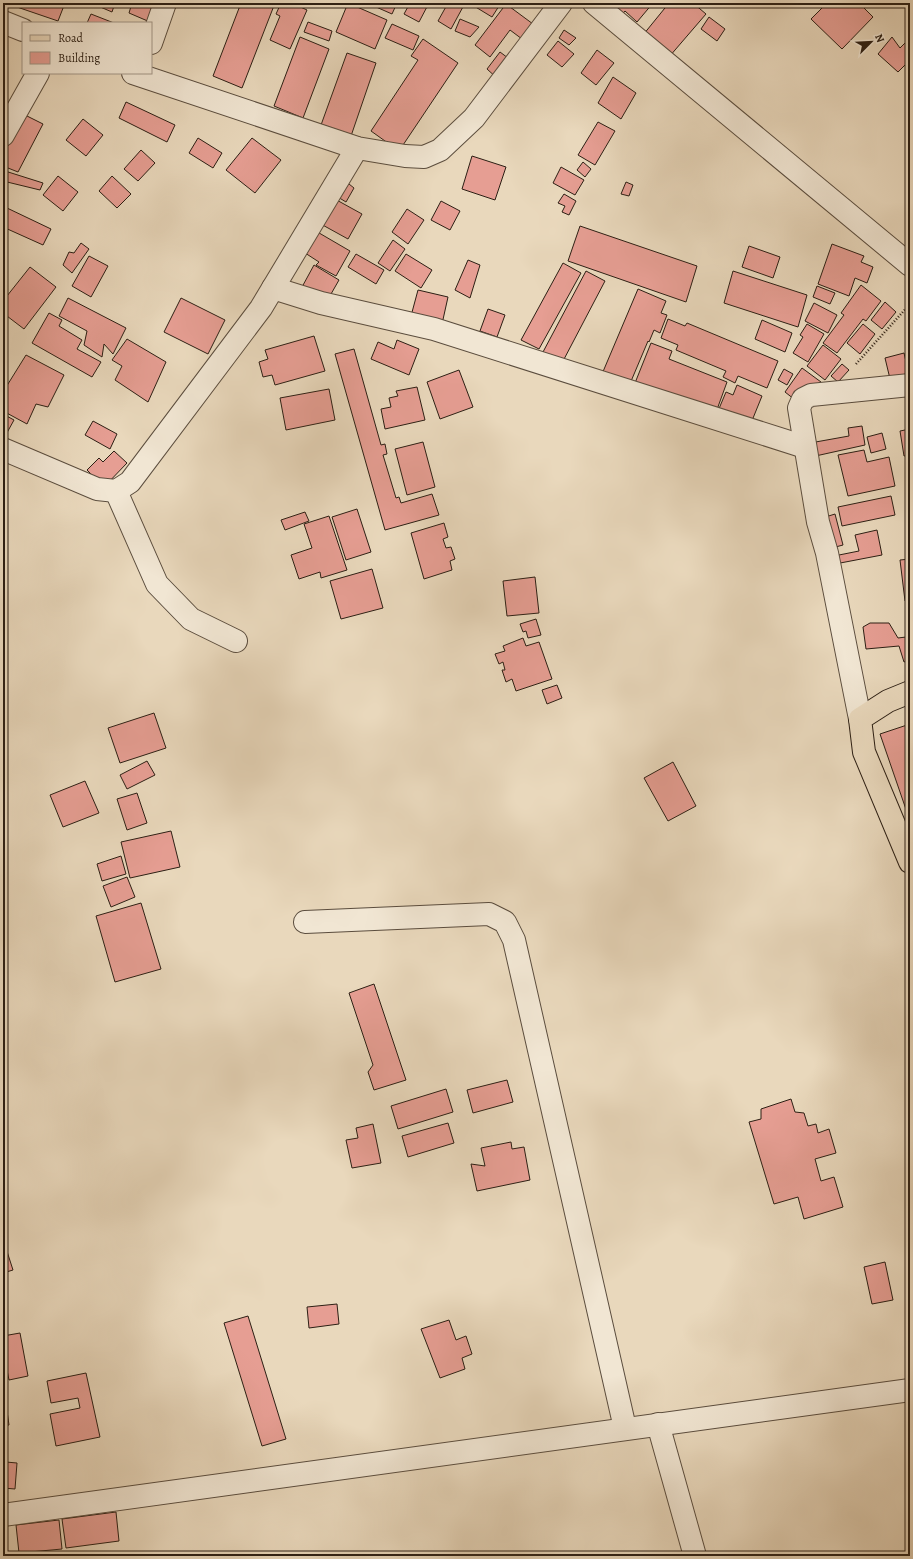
<svg xmlns="http://www.w3.org/2000/svg" width="913" height="1559" font-family="Alegreya,serif">
  <style>
    .building { fill: #e69e93; stroke: #2c1f14 }
    .lines { fill: none; stroke-linecap: round; stroke-linejoin: round }
    .minor-casing { stroke: #5b4d3e; stroke-width: 24 }
    .major-casing { stroke: #2c1f14; stroke-width: 24 }
    .path { stroke: #2c1f14; stroke-width: 2.5; stroke-dasharray: 1 2; stroke-linecap: butt }
    .minor { stroke: #f1e6d3; stroke-width: 22 }
    .major { stroke: #e9d8bc; stroke-width: 22 }
  </style>
  <rect width="100%" height="100%" fill="#e9d8bc"/>
  <filter id="stains"><feTurbulence type="fractalNoise" baseFrequency=".005" numOctaves="4"/><feColorMatrix values="0 0 0 0 .2 0 0 0 0 .09 0 0 0 0 .02 0 0 0 .5 -.17"/></filter>
  <radialGradient id="worn" r=".72"><stop offset=".6" stop-color="#630" stop-opacity="0"/><stop offset="1" stop-color="#630" stop-opacity=".3"/></radialGradient>
  <g class="building">
    <polygon points="15,3 65,3 58,21 14,6"/>
    <polygon points="91,3 115,3 112,12"/>
    <polygon points="132,3 157,3 150,22 129,13"/>
    <polygon points="241,3 275,3 242,88 213,76"/>
    <polygon points="281,3 292,3 307,10 290,49 270,40 280,16 276,14"/>
    <polygon points="348,3 387,20 375,49 336,32"/>
    <polygon points="367,3 397,3 392,14"/>
    <polygon points="410,3 429,3 419,22 404,14"/>
    <polygon points="448,3 464,5 451,29 438,21"/>
    <polygon points="469,3 494,3 499,6 492,17"/>
    <polygon points="600,3 653,3 637,22 625,11 618,19"/>
    <polygon points="669,3 693,3 706,14 669,57 643,35"/>
    <polygon points="818,3 859,3 873,17 842,49 811,19 823,7"/>
    <polygon points="506,4 533,24 522,39 510,30 490,57 475,45"/>
    <polygon points="91,14 114,23 87,23"/>
    <polygon points="709,17 725,29 717,41 701,29"/>
    <polygon points="460,19 479,27 470,37 455,31"/>
    <polygon points="308,22 332,31 329,41 304,32"/>
    <polygon points="392,24 419,36 413,50 385,38"/>
    <polygon points="564,30 576,38 569,45 559,38"/>
    <polygon points="300,37 329,49 303,118 274,106"/>
    <polygon points="892,37 900,48 907,41 910,44 910,60 898,72 878,54"/>
    <polygon points="423,39 458,63 399,151 371,131 418,60 411,56"/>
    <polygon points="558,41 574,54 562,67 547,55"/>
    <polygon points="597,50 614,63 596,85 581,73"/>
    <polygon points="500,52 512,61 498,79 487,69"/>
    <polygon points="347,53 376,63 351,136 321,125"/>
    <polygon points="613,77 636,93 621,119 598,103"/>
    <polygon points="126,102 175,125 167,142 119,118"/>
    <polygon points="25,115 43,124 18,172 3,166 3,154"/>
    <polygon points="83,119 103,135 86,156 66,140"/>
    <polygon points="598,122 615,131 595,165 578,155"/>
    <polygon points="198,138 222,153 213,168 189,153"/>
    <polygon points="252,138 281,160 255,193 226,170"/>
    <polygon points="141,150 155,163 138,181 124,169"/>
    <polygon points="472,156 506,167 495,200 462,189"/>
    <polygon points="583,162 591,169 585,177 577,170"/>
    <polygon points="561,167 584,180 575,195 553,183"/>
    <polygon points="5,171 43,183 40,190 3,181"/>
    <polygon points="58,176 78,192 63,211 43,195"/>
    <polygon points="112,176 131,194 117,208 99,191"/>
    <polygon points="344,180 354,188 346,202 333,194"/>
    <polygon points="626,182 633,185 629,196 621,194"/>
    <polygon points="564,194 576,201 569,215 562,212 565,206 558,203"/>
    <polygon points="333,198 362,214 348,239 319,223"/>
    <polygon points="441,201 460,211 450,230 431,220"/>
    <polygon points="7,208 51,229 43,245 3,227 3,217"/>
    <polygon points="407,209 424,220 408,244 392,232"/>
    <polygon points="580,226 697,266 686,302 568,261"/>
    <polygon points="314,230 350,251 336,276 316,265 319,262 302,251"/>
    <polygon points="393,240 405,249 390,271 378,263"/>
    <polygon points="81,243 89,249 72,273 63,265 69,252 74,253"/>
    <polygon points="832,244 864,256 861,262 873,267 867,283 855,278 849,296 818,284"/>
    <polygon points="749,246 780,257 773,278 742,267"/>
    <polygon points="356,254 384,270 376,284 348,267"/>
    <polygon points="406,254 432,270 421,288 395,271"/>
    <polygon points="89,256 108,266 91,297 72,286"/>
    <polygon points="468,260 480,265 470,298 455,290"/>
    <polygon points="563,263 581,273 539,349 521,340"/>
    <polygon points="314,265 339,280 327,301 302,287"/>
    <polygon points="30,267 56,287 24,329 3,313 3,301"/>
    <polygon points="586,271 605,281 562,363 543,352"/>
    <polygon points="733,271 807,295 798,327 724,303"/>
    <polygon points="861,285 881,301 866,321 863,319 837,353 823,343 844,315 841,313"/>
    <polygon points="817,286 835,293 830,304 813,297"/>
    <polygon points="638,289 666,301 661,313 667,315 660,333 654,330 649,342 648,341 629,386 602,374"/>
    <polygon points="418,290 448,297 442,324 411,316"/>
    <polygon points="68,298 126,328 113,354 104,344 102,357 84,345 87,331 59,316"/>
    <polygon points="181,298 225,320 208,354 164,332"/>
    <polygon points="885,302 896,312 882,329 871,320"/>
    <polygon points="814,303 837,315 828,333 805,321"/>
    <polygon points="488,309 505,315 497,337 480,331"/>
    <polygon points="49,313 62,320 59,326 82,340 77,349 101,362 92,377 32,343"/>
    <polygon points="668,319 685,326 687,323 778,361 767,388 738,376 735,383 723,377 726,371 676,350 678,345 661,338"/>
    <polygon points="762,320 792,333 785,352 755,339"/>
    <polygon points="807,324 824,334 808,362 793,353 803,337 800,335"/>
    <polygon points="863,324 875,334 860,354 847,343"/>
    <polygon points="314,336 325,371 275,385 272,375 263,377 259,362 268,359 265,350"/>
    <polygon points="127,339 166,362 148,402 115,380 122,366 112,360"/>
    <polygon points="397,340 419,349 409,375 371,359 378,342 394,349"/>
    <polygon points="651,343 672,351 669,359 727,382 715,415 635,383"/>
    <polygon points="823,345 841,359 825,380 807,366"/>
    <polygon points="354,349 381,445 385,444 387,454 383,455 396,498 399,497 401,503 432,494 439,515 385,530 335,354"/>
    <polygon points="904,353 910,379 891,383 885,358"/>
    <polygon points="26,355 64,375 48,407 36,404 27,424 3,411 3,392"/>
    <polygon points="842,364 849,370 838,382 831,376"/>
    <polygon points="802,368 821,382 813,394 799,403 785,392"/>
    <polygon points="784,369 793,374 787,385 778,380"/>
    <polygon points="459,370 473,407 440,419 427,382"/>
    <polygon points="737,385 762,396 749,428 718,411 726,392 733,395"/>
    <polygon points="417,387 425,420 385,429 381,409 391,407 389,398 398,396 396,391"/>
    <polygon points="329,389 335,420 286,430 280,398"/>
    <polygon points="3,414 14,420 3,440"/>
    <polygon points="93,421 117,434 110,449 85,435"/>
    <polygon points="862,426 865,445 811,457 810,443 849,436 848,428"/>
    <polygon points="910,429 910,455 904,456 900,431"/>
    <polygon points="882,433 886,449 871,453 867,437"/>
    <polygon points="423,442 435,487 407,495 395,449"/>
    <polygon points="864,450 867,462 889,457 895,486 848,496 838,455"/>
    <polygon points="114,451 127,463 104,487 87,470 99,458 103,462"/>
    <polygon points="891,496 895,515 842,526 838,507"/>
    <polygon points="357,509 371,552 346,560 332,517"/>
    <polygon points="305,512 309,521 285,530 281,520"/>
    <polygon points="835,514 843,545 828,549 819,519"/>
    <polygon points="329,516 347,570 321,578 320,572 299,579 291,555 312,548 304,524"/>
    <polygon points="444,523 448,537 443,539 446,548 451,547 455,559 450,561 452,570 424,579 411,533"/>
    <polygon points="877,530 882,555 835,564 834,556 859,551 855,535"/>
    <polygon points="910,559 910,600 905,601 900,560"/>
    <polygon points="372,569 383,608 341,619 330,581"/>
    <polygon points="535,577 539,613 507,616 503,581"/>
    <polygon points="536,619 541,635 528,638 526,631 523,632 520,624"/>
    <polygon points="870,623 889,623 898,638 906,637 907,627 910,626 910,660 904,662 899,646 866,649 863,627"/>
    <polygon points="523,638 526,646 539,642 552,679 516,691 512,679 506,682 502,670 505,670 503,662 499,664 495,654 505,651 503,646"/>
    <polygon points="557,685 562,698 547,704 542,690"/>
    <polygon points="154,713 166,748 120,763 108,728"/>
    <polygon points="910,724 910,821 880,734"/>
    <polygon points="147,761 155,775 127,789 120,775"/>
    <polygon points="673,762 696,806 668,821 644,778"/>
    <polygon points="85,781 99,813 63,827 50,795"/>
    <polygon points="137,793 147,823 127,830 117,799"/>
    <polygon points="171,831 180,867 130,878 121,842"/>
    <polygon points="121,856 126,874 102,881 97,864"/>
    <polygon points="127,877 135,897 111,907 103,886"/>
    <polygon points="141,903 161,969 115,982 96,916"/>
    <polygon points="374,984 406,1080 374,1090 368,1072 373,1065 349,993"/>
    <polygon points="507,1080 513,1102 473,1113 467,1090"/>
    <polygon points="446,1089 453,1112 398,1129 391,1106"/>
    <polygon points="791,1099 795,1112 804,1113 808,1126 816,1124 818,1133 829,1129 836,1153 815,1159 821,1181 834,1177 843,1207 804,1219 798,1197 774,1204 749,1122 761,1119 761,1109"/>
    <polygon points="448,1123 454,1143 408,1157 402,1136"/>
    <polygon points="373,1124 381,1163 352,1168 346,1140 358,1138 356,1128"/>
    <polygon points="511,1142 512,1149 524,1147 530,1180 477,1191 471,1164 485,1166 481,1148"/>
    <polygon points="3,1239 13,1270 3,1273"/>
    <polygon points="885,1262 893,1300 872,1304 864,1267"/>
    <polygon points="337,1304 339,1324 309,1328 307,1307"/>
    <polygon points="248,1316 286,1439 262,1446 224,1323"/>
    <polygon points="449,1320 456,1340 466,1336 472,1354 462,1358 465,1369 440,1378 421,1329"/>
    <polygon points="20,1333 28,1376 9,1380 3,1350 3,1336"/>
    <polygon points="86,1373 100,1437 56,1446 50,1414 80,1408 78,1398 51,1403 47,1381"/>
    <polygon points="3,1397 5,1397 9,1425 3,1426"/>
    <polygon points="3,1447 7,1447 6,1462 17,1463 15,1489 3,1488"/>
    <polygon points="116,1512 119,1541 66,1548 62,1519"/>
    <polygon points="59,1520 62,1549 19,1553 16,1525"/>
  </g>
  <g class="lines">
    <defs>
      <g id="minor">
        <polyline points="594,3 910,265"/>
        <polyline points="3,22 23,30"/>
        <polyline points="151,43 165,3"/>
        <polyline points="133,73 357,148 405,156 424,157 440,150 474,118 561,3"/>
        <polyline points="3,135 38,73"/>
        <polyline points="273,288 321,303 434,329 805,447"/>
        <polyline points="3,449 97,489 116,491 130,482 261,308 357,148"/>
        <polyline points="116,491 157,584 191,619 236,641"/>
        <polyline points="860,719 827,553 818,522 799,408 803,399 811,395 910,385"/>
        <polyline points="305,922 489,914 505,922 514,940 625,1428"/>
        <polyline points="658,1424 695,1556"/>
        <polyline points="3,1515 910,1390"/>
      </g>
      <polyline id="major" points="910,692 888,701 860,719 864,752 910,862"/>
    </defs>
    <use href="#minor" class="minor-casing"/>
    <use href="#major" class="major-casing"/>
    <polyline class="path" points="856,364 910,304"/>
    <use href="#minor" class="minor"/>
    <use href="#major" class="major"/>
  </g>
  <rect width="913" height="1559" fill="none" stroke="#e9d8bc" stroke-width="16"/>
  <rect x="4" y="4" width="905" height="1551" fill="none" stroke="#2c1f14" stroke-width="2"/>
  <rect x="8" y="8" width="897" height="1543" fill="none" stroke="#2c1f14"/>
  <rect x="22" y="22" width="130" height="52" fill="#f1e6d3" stroke="#a29687"/>
  <rect x="30" y="35" width="20" height="6" fill="#e9d8bc" stroke="#a29687"/>
  <text x="58" y="42" font-size="12" fill="#2c1f14">Road</text>
  <rect x="30" y="52" width="20" height="12" fill="#e69e93" stroke="#a29687"/>
  <text x="58" y="62" font-size="12" fill="#2c1f14">Building</text>
  <g transform="translate(871 42) rotate(66)" stroke="#f1e6d3" stroke-width="3" paint-order="stroke">
  <path d="M0-3L7 15L0 10L-7 15Z" fill="#2c1f14"/>
  <text y="-6" font-size="11" font-weight="bold" text-anchor="middle" fill="#2c1f14">N</text>
  </g>
  <rect width="100%" height="100%" filter="url(#stains)"/>
  <rect width="100%" height="100%" fill="url(#worn)"/>
</svg>
